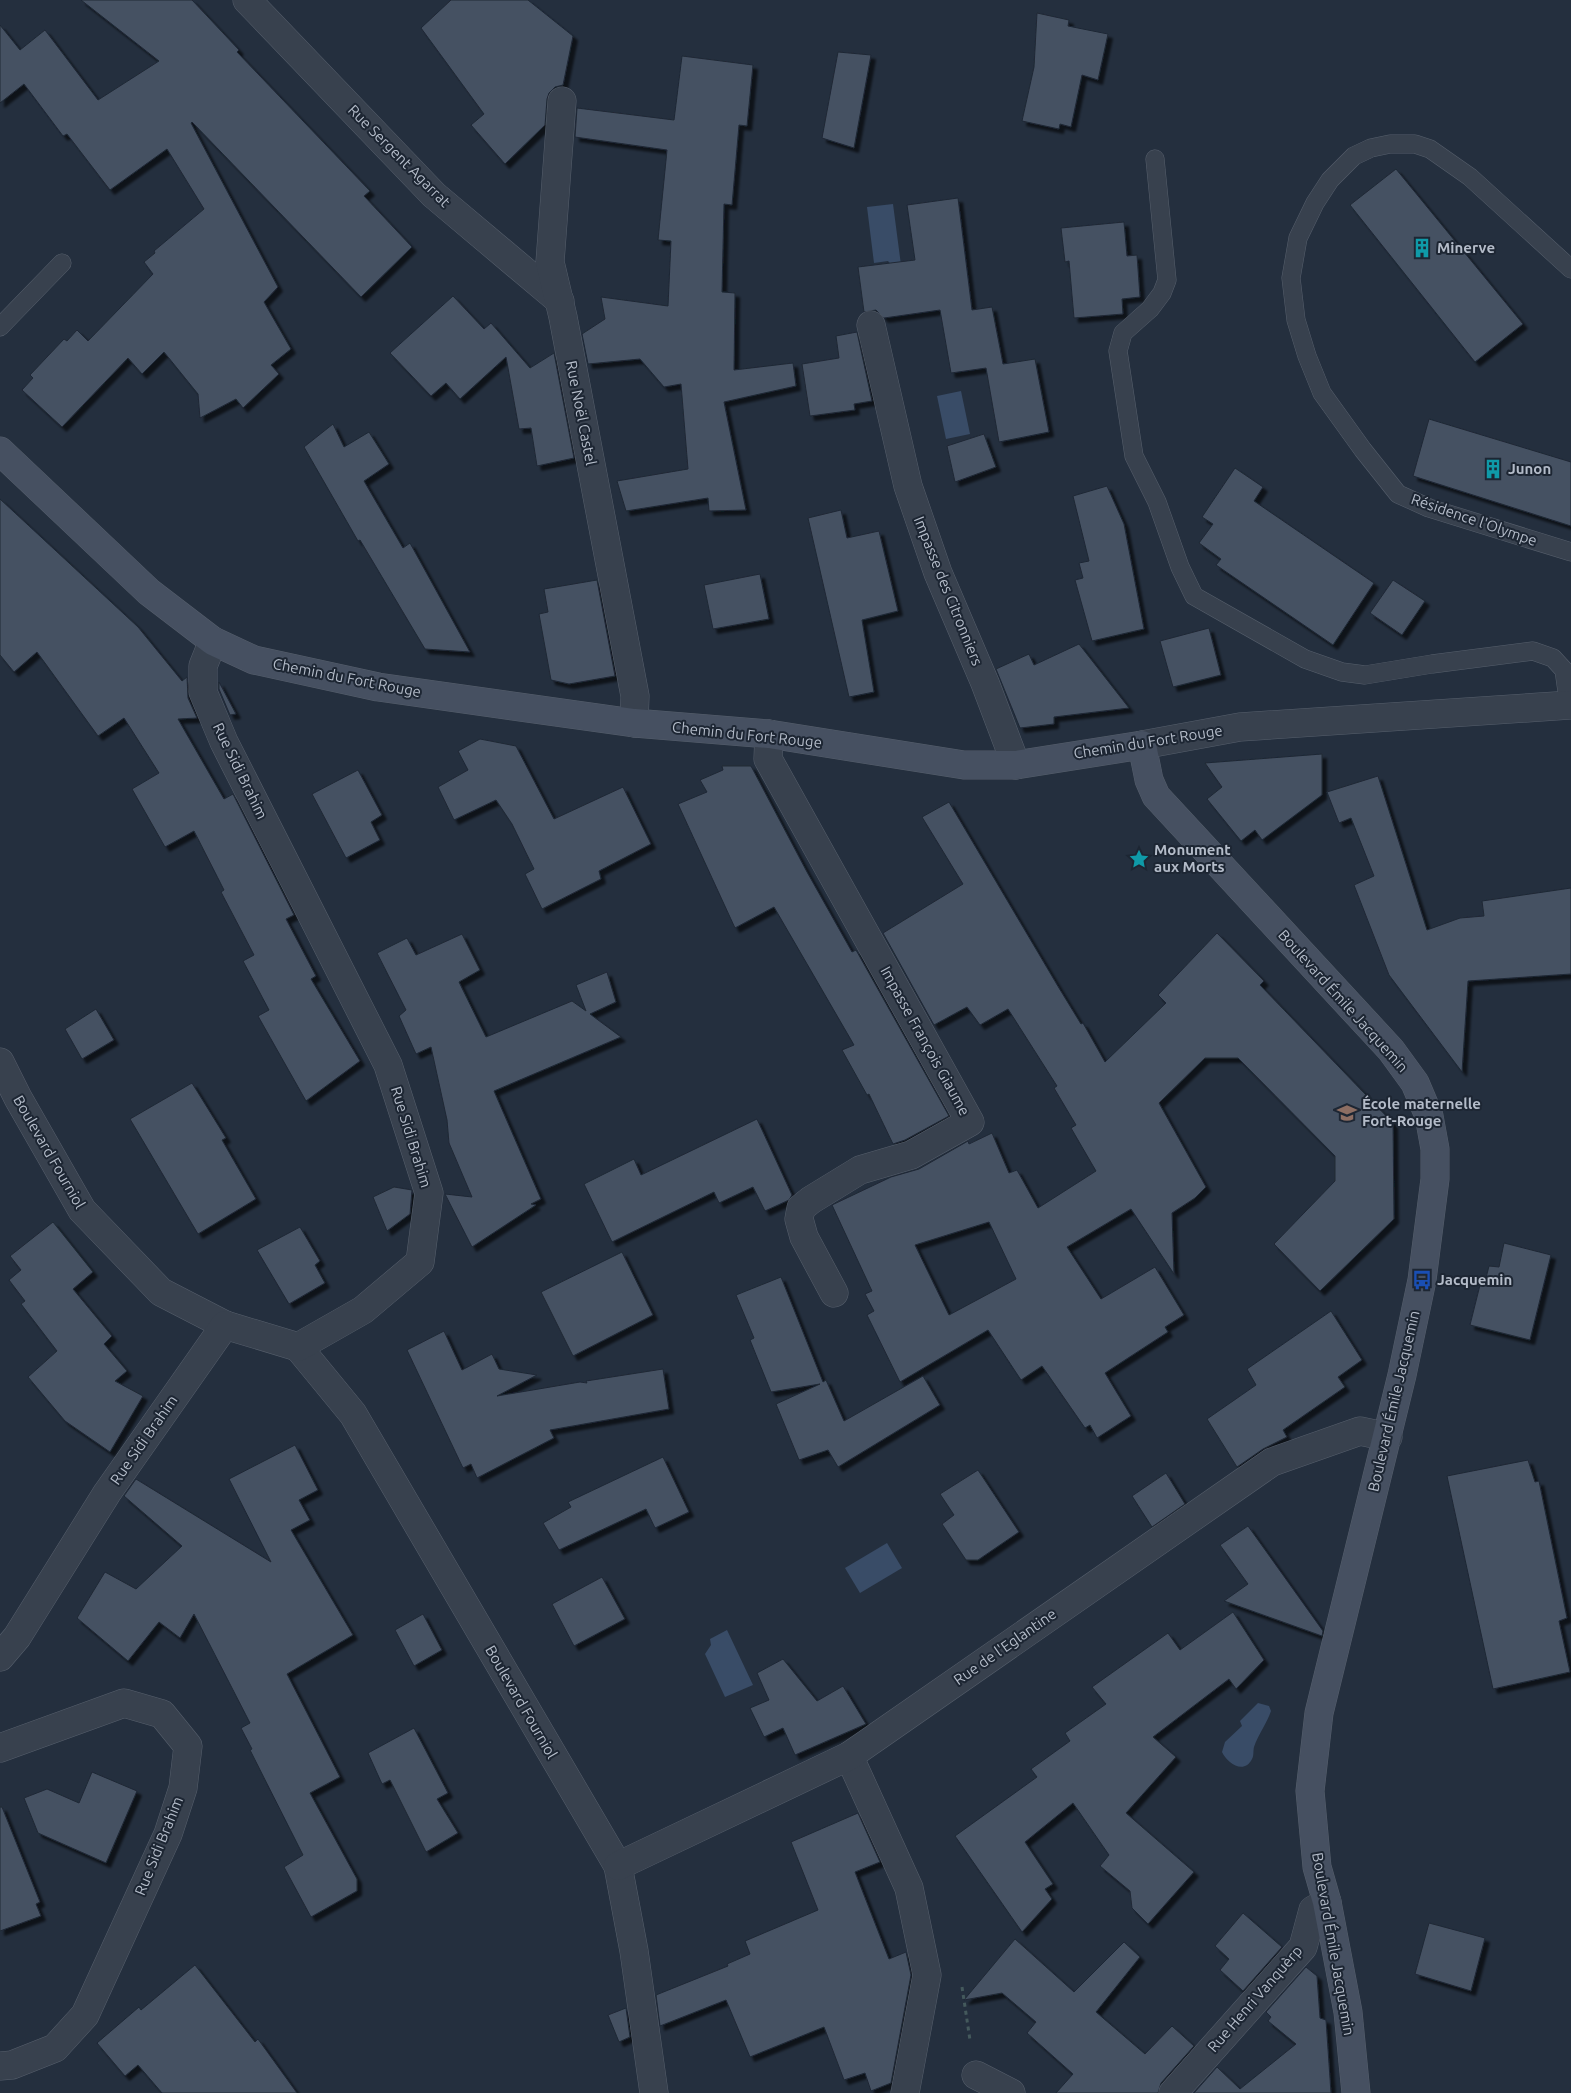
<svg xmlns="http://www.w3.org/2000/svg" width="1571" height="2093" font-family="Ubuntu,sans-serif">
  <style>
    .water { fill: #394c67 }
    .building { fill: #455162; stroke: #1f2835; fill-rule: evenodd; filter: url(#shadow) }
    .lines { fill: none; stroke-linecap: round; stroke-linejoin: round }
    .service-casing { stroke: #565f6c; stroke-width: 19 }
    .minor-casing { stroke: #565f6c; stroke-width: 29 }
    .secondary-casing { stroke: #565f6c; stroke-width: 29 }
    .path { stroke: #44595c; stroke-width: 3; stroke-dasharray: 4 4; stroke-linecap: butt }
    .service { stroke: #38414e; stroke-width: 18 }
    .minor { stroke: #38414e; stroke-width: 28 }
    .secondary { stroke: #465061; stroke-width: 28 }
    .labels { text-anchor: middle; stroke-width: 4; stroke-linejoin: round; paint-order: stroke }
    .street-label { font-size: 15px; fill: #b4bcc9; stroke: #1d2633 }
    .poi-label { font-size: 15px; font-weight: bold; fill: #b4bcc9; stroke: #1d2633; text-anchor: start }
  </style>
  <defs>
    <filter id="shadow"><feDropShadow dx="4.5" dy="4.5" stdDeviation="1" flood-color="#0009"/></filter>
  </defs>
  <rect width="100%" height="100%" fill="#242f3e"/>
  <g class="water">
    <polygon points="893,204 901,265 893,267 888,261 874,263 867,207"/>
    <polygon points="961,391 970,434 946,439 937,396"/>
    <polygon points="887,1543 902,1568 860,1593 845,1568"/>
    <polygon points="727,1630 753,1685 725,1697 705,1654 711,1645 710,1639"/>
    <path d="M1258,1703l11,3 2,5c-4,12 -13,24 -17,36 -1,4 0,9 -2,12 -8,16 -25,4 -30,-7l3,-10 17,-16 -2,-5z"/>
  </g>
  <g class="building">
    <polygon points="81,0 192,0 239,50 237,52 370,191 364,196 412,247 361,297 192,122 191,123 278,287 264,302 291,349 271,365 279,374 243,408 236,399 200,418 198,394 164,352 142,374 128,358 62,427 22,390 33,378 30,375 64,339 67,341 77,330 88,341 153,274 144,262 155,253 154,251 204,209 167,149 110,190 67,134 63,136 24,84 0,103 0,25 20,50 45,30 98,100 159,61"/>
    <polygon points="451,0 528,0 573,36 563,85 555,87 549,93 547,99 545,125 505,164 471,125 484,114 421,28"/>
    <polygon points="1037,13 1069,20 1068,26 1108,34 1098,80 1082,75 1071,127 1060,124 1059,129 1022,121 1034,67"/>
    <polygon points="838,52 871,55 854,148 822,138"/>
    <polygon points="682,56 753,65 747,126 739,125 732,205 724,204 722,292 735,293 734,370 793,363 796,386 724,402 746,510 709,511 708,498 626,511 617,481 688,469 681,384 664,387 640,359 588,364 582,334 605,319 601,297 668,306 671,241 658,240 667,150 575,137 577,108 674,120"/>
    <polygon points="1396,169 1523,324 1475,362 1350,205"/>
    <polygon points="958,198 972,310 992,307 1003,364 1035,359 1049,432 999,442 986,368 951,373 940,310 884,318 876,310 864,312 858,267 915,260 907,205"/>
    <polygon points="1124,222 1127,256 1137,255 1140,297 1122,299 1123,314 1074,318 1069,261 1065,262 1061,228"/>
    <polygon points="453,296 484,329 491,323 530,368 554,353 574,458 537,466 531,428 519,429 506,357 460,399 446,383 431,396 390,353"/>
    <polygon points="857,332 872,401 854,404 855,410 810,416 802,364 839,358 836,336"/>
    <polygon points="1429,419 1571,462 1571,526 1413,476"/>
    <polygon points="333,424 344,447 369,432 389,464 364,481 403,548 410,543 470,652 425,649 360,540 358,541 304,447"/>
    <polygon points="984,434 996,467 955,482 947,446"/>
    <polygon points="1235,468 1263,487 1254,501 1374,583 1333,645 1216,565 1221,559 1199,543 1213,524 1202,517"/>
    <polygon points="1107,486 1124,524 1144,629 1092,641 1075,580 1083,578 1079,563 1089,561 1073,496"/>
    <polygon points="0,499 138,627 182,681 187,677 188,698 197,718 178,719 224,799 233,794 294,915 286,919 316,976 311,979 360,1061 306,1101 258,1016 269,1010 243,961 254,955 221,892 224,890 194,831 165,847 132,789 159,773 124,718 98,736 37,652 14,672 0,655"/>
    <polygon points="841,510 847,538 879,531 898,611 862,620 874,692 849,697 808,518"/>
    <polygon points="760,574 769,619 713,629 704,585"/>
    <polygon points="597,580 615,676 569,684 551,680 539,614 548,612 544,589"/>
    <polygon points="1393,580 1425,601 1402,635 1370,613"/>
    <polygon points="1209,628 1221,675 1173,687 1160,641"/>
    <polygon points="1079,644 1129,708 1054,717 1054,724 1020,728 996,669 1029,654 1034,665"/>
    <polygon points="219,682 236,714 230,715 219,689"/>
    <polygon points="480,739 516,746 554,819 623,787 651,844 599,871 601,879 542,909 525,874 534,869 512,824 496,800 454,820 438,787 468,770 458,751"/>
    <polygon points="1322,754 1322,795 1262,840 1255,830 1241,841 1207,799 1222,787 1205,763"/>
    <polygon points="722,766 751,766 807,872 852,952 856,950 949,1116 905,1140 893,1144 869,1094 867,1095 842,1050 854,1045 774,907 735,928 678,804 707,792 700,780 723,770"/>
    <polygon points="358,770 382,815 371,822 380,840 346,858 312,794"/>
    <polygon points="1378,776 1427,930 1460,918 1484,916 1482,901 1571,888 1571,974 1468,981 1462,1072 1389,975 1354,885 1374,876 1351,818 1339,823 1327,792"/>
    <path d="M949,802l110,186 22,36 2,-1 22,39 61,-59 -8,-8 59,-62 47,48 -4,4 133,138 1,96 -74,72 -46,-47 61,-63v-25l-97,-98h-33l-46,45 47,84 -11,11 -23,15 2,61 -43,-65 -64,38 34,52 54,-32 29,48 -19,12 3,5 -63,41 26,43 -34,22 -7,-13 -5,3 -43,-62 -21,14 -33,-50 -88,52 -33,-67 7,-4 -9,-17 7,-3 -40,-86 59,-28 28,-8 49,-28 1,3 23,-11 17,40 8,-3 21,38 58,-37 -25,-43 5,-3 -22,-37 3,-2 -49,-77 -28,16 -13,-18 -33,18 -51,-92 80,-49 -41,-67zM989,1222l27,57 -67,36 -34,-70z"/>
    <polygon points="462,934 480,970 459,982 486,1037 572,1001 586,1011 576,985 607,972 616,1002 590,1014 621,1037 494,1091 541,1199 531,1204 536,1205 472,1247 445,1194 472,1197 449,1143 447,1120 431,1047 416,1054 399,1016 406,1010 377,953 407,938 416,955"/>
    <polygon points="96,1009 114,1040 82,1059 65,1029"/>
    <polygon points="192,1083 226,1138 222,1140 256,1199 198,1234 130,1119"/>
    <polygon points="757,1119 792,1195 789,1200 765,1211 753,1187 719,1203 714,1192 612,1242 584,1184 634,1159 641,1175"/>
    <polygon points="394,1187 412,1190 410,1214 387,1231 373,1197"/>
    <polygon points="53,1222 93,1272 73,1289 112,1336 104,1344 127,1371 115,1381 143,1396 110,1452 65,1421 28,1377 57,1351 21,1304 25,1301 9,1280 21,1270 10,1256"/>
    <polygon points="300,1227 320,1261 315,1265 325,1283 289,1304 257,1250"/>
    <polygon points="1504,1243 1551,1255 1530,1340 1470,1325 1480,1285 1484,1286 1489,1266 1499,1267"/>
    <polygon points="622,1252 653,1315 573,1356 541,1292"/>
    <polygon points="781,1277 823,1382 826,1380 844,1421 923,1376 940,1405 838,1467 828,1450 799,1460 776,1404 820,1384 771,1392 750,1340 754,1338 736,1295"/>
    <polygon points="1331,1311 1362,1360 1338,1377 1345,1387 1283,1430 1287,1437 1263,1449 1237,1467 1207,1419 1256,1385 1247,1369"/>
    <polygon points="444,1331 462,1370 492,1354 499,1369 537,1375 497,1396 580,1382 587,1383 586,1381 663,1369 669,1409 550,1430 554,1438 477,1478 471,1464 463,1468 407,1350"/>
    <polygon points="295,1445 318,1490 299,1500 310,1520 291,1530 353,1635 287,1674 340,1777 310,1793 357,1879 357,1891 311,1917 284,1867 303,1855 250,1750 252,1749 241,1728 250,1723 194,1614 180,1638 159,1622 128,1661 77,1618 105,1572 136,1589 182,1546 124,1496 136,1479 271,1562 229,1479"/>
    <polygon points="663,1457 689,1512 655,1528 646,1509 559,1550 543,1523 571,1507 568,1502"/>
    <polygon points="1528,1460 1535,1482 1539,1481 1567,1618 1559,1621 1570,1672 1493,1689 1447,1476"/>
    <polygon points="978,1470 1019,1532 978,1560 966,1560 942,1524 954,1515 940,1494"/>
    <polygon points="1166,1473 1185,1504 1152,1527 1132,1496"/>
    <polygon points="1248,1526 1323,1631 1322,1636 1224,1601 1248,1584 1220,1545"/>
    <polygon points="602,1577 625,1619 574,1646 552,1604"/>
    <polygon points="1233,1612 1264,1660 1236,1689 1229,1679 1153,1737 1176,1757 1126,1813 1194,1872 1148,1924 1132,1908 1130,1891 1100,1866 1109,1855 1073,1803 1025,1842 1053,1884 1045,1889 1052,1899 1022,1932 955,1836 1037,1777 1031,1769 1070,1741 1065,1733 1106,1704 1092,1687 1168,1633 1180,1650"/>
    <polygon points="423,1614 442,1650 414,1666 395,1630"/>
    <polygon points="783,1659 817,1701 843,1686 866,1724 795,1755 783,1728 764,1737 750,1708 769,1700 757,1673"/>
    <polygon points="414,1728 448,1793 437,1799 458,1833 426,1852 390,1780 382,1784 368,1753"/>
    <polygon points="92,1772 137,1791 106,1863 38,1833 24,1798 47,1789 79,1803"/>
    <polygon points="0,1807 2,1807 40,1902 36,1904 41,1916 0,1931"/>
    <polygon points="858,1813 880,1862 855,1872 889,1959 906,1952 911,1975 891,2083 871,2091 865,2073 844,2080 824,2027 750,2057 726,2000 660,2026 656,1995 728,1966 727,1964 750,1954 745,1941 818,1910 791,1842"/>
    <polygon points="1243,1913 1282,1947 1243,1991 1220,1970 1229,1959 1215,1946"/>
    <polygon points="1429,1923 1485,1938 1471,1991 1415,1974"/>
    <polygon points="1015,1939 1074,1992 1124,1942 1140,1957 1096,2012 1145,2054 1172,2026 1194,2046 1161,2083 1158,2093 1056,2093 1073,2074 1027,2033 1036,2022 1002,1993 964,2000"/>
    <polygon points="195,1965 255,2042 258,2039 297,2093 162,2093 138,2065 125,2076 97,2043 139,2007 141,2010"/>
    <polygon points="1306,1967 1317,1976 1320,2018 1326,2020 1331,2093 1194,2093 1217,2067 1240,2089 1296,2044 1268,2021 1271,2017 1266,2012"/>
    <polygon points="626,2008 630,2037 619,2042 608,2015"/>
  </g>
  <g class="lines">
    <defs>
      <g id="service">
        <polyline points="1155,159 1167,280 1162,293 1150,309 1123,333 1118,351 1134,456 1157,502 1180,567 1194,596 1305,659 1342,672 1365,675 1432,664 1533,651 1553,658 1564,670 1569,706"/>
        <polyline points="1571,269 1470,177 1430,149 1415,144 1390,144 1371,148 1354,156 1330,180 1315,203 1298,238 1291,278 1296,320 1307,356 1322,393 1363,450 1398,494 1429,508 1571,552"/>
        <polyline points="0,327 62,263"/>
      </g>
      <g id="minor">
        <polyline points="247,0 434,195 560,301"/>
        <polyline points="562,101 550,262 563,317 635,696 634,723"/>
        <polyline points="871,325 908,486 938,573 985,683 1016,765"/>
        <polyline points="769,734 768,759 970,1122 911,1155 860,1170 811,1200 801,1208 799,1219 804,1237 834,1293"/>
        <polyline points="1142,745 1240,727 1571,705"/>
        <polyline points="0,1062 18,1098 82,1210 161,1292 225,1325"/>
        <polyline points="298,1347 353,1414 618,1866 634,1951 654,2093"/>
        <polyline points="0,1657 17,1637 107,1493 225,1325 298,1347 363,1310 420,1262 429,1193 388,1065 224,742 203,692 203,666 213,641"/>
        <polyline points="0,1748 124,1703 162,1714 188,1746 183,1788 168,1834 85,2015 55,2048 12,2065 0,2066"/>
        <polyline points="849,1756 909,1888 927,1975 905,2093"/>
        <polyline points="618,1866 849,1756 1272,1462 1360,1431 1388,1437"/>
        <polyline points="976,2075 1011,2093"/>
        <polyline points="1173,2093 1303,1947 1313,1910 1327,1902"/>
      </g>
      <polyline id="secondary" points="0,451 149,592 213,641 254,660 378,687 634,723 769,734 964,765 1016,765 1142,745 1149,780 1156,796 1391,1050 1415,1083 1429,1116 1435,1149 1435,1179 1422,1280 1402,1375 1319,1713 1310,1791 1317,1867 1327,1902 1348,2012 1356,2093"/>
    </defs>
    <use href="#service" class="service-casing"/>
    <use href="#minor" class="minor-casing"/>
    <use href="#secondary" class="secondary-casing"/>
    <polyline class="path" points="962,1987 970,2040"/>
    <use href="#service" class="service"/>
    <use href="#minor" class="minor"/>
    <use href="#secondary" class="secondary"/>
  </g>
  <defs>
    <symbol id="building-bare" viewBox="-9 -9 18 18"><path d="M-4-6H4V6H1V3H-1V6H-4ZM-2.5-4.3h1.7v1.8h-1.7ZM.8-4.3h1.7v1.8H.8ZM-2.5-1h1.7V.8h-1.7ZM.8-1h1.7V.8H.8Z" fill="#0f9aa8" stroke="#1d2633" stroke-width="2.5" paint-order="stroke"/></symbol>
    <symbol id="sight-bare" viewBox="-9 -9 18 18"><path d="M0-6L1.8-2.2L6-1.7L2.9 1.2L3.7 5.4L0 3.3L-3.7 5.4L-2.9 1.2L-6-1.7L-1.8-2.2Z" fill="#0f9aa8" stroke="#1d2633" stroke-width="2.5" paint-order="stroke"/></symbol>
    <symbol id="school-bare" viewBox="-9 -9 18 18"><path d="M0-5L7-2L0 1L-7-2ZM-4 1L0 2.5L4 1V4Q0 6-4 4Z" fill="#8d6e63" stroke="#1d2633" stroke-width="2.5" paint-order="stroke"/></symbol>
    <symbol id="bus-bare" viewBox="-9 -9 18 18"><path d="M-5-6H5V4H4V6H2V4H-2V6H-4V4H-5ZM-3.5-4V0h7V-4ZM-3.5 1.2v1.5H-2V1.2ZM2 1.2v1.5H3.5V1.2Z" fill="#1a4fb4" stroke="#1d2633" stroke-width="2.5" paint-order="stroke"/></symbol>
  </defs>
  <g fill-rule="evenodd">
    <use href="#building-bare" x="1408" y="234" width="28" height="28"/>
    <use href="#building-bare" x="1479" y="455" width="28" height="28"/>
    <use href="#sight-bare" x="1125" y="845" width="28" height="28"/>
    <use href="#school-bare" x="1333" y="1099" width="28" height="28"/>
    <use href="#bus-bare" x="1408" y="1266" width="28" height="28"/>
  </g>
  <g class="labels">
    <g class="street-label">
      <text transform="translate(399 156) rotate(45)" y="5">Rue Sergent Agarrat</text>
      <text transform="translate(581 413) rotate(79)" y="5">Rue Noël Castel</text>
      <text transform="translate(1474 520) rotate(19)" y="5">Résidence l'Olympe</text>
      <text transform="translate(948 591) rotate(68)" y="5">Impasse des Citronniers</text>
      <text transform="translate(347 678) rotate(11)" y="5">Chemin du Fort Rouge</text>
      <text transform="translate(747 735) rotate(6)" y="5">Chemin du Fort Rouge</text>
      <text transform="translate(1148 742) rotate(-9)" y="5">Chemin du Fort Rouge</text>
      <text transform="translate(240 771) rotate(64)" y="5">Rue Sidi Brahim</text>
      <text transform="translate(1343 1001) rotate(48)" y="5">Boulevard Émile Jacquemin</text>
      <text transform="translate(925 1041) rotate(61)" y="5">Impasse François Giaume</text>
      <text transform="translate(411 1137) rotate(73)" y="5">Rue Sidi Brahim</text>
      <text transform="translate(49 1152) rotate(60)" y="5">Boulevard Fourniol</text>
      <text transform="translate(1394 1401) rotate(-77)" y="5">Boulevard Émile Jacquemin</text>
      <text transform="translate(144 1440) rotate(-55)" y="5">Rue Sidi Brahim</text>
      <text transform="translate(1005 1647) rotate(-35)" y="5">Rue de l'Eglantine</text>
      <text transform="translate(521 1702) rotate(60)" y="5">Boulevard Fourniol</text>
      <text transform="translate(159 1846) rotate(-68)" y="5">Rue Sidi Brahim</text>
      <text transform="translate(1333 1944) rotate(80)" y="5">Boulevard Émile Jacquemin</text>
      <text transform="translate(1255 1999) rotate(-49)" y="5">Rue Henri Vanquèrp</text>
    </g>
    <g class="poi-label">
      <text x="1437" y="253">Minerve</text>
      <text x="1508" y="474">Junon</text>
      <text x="1154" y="855">Monument<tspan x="1154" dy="17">aux Morts</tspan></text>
      <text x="1362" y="1109">École maternelle<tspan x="1362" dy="17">Fort-Rouge</tspan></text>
      <text x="1437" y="1285">Jacquemin</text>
    </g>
  </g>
</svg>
